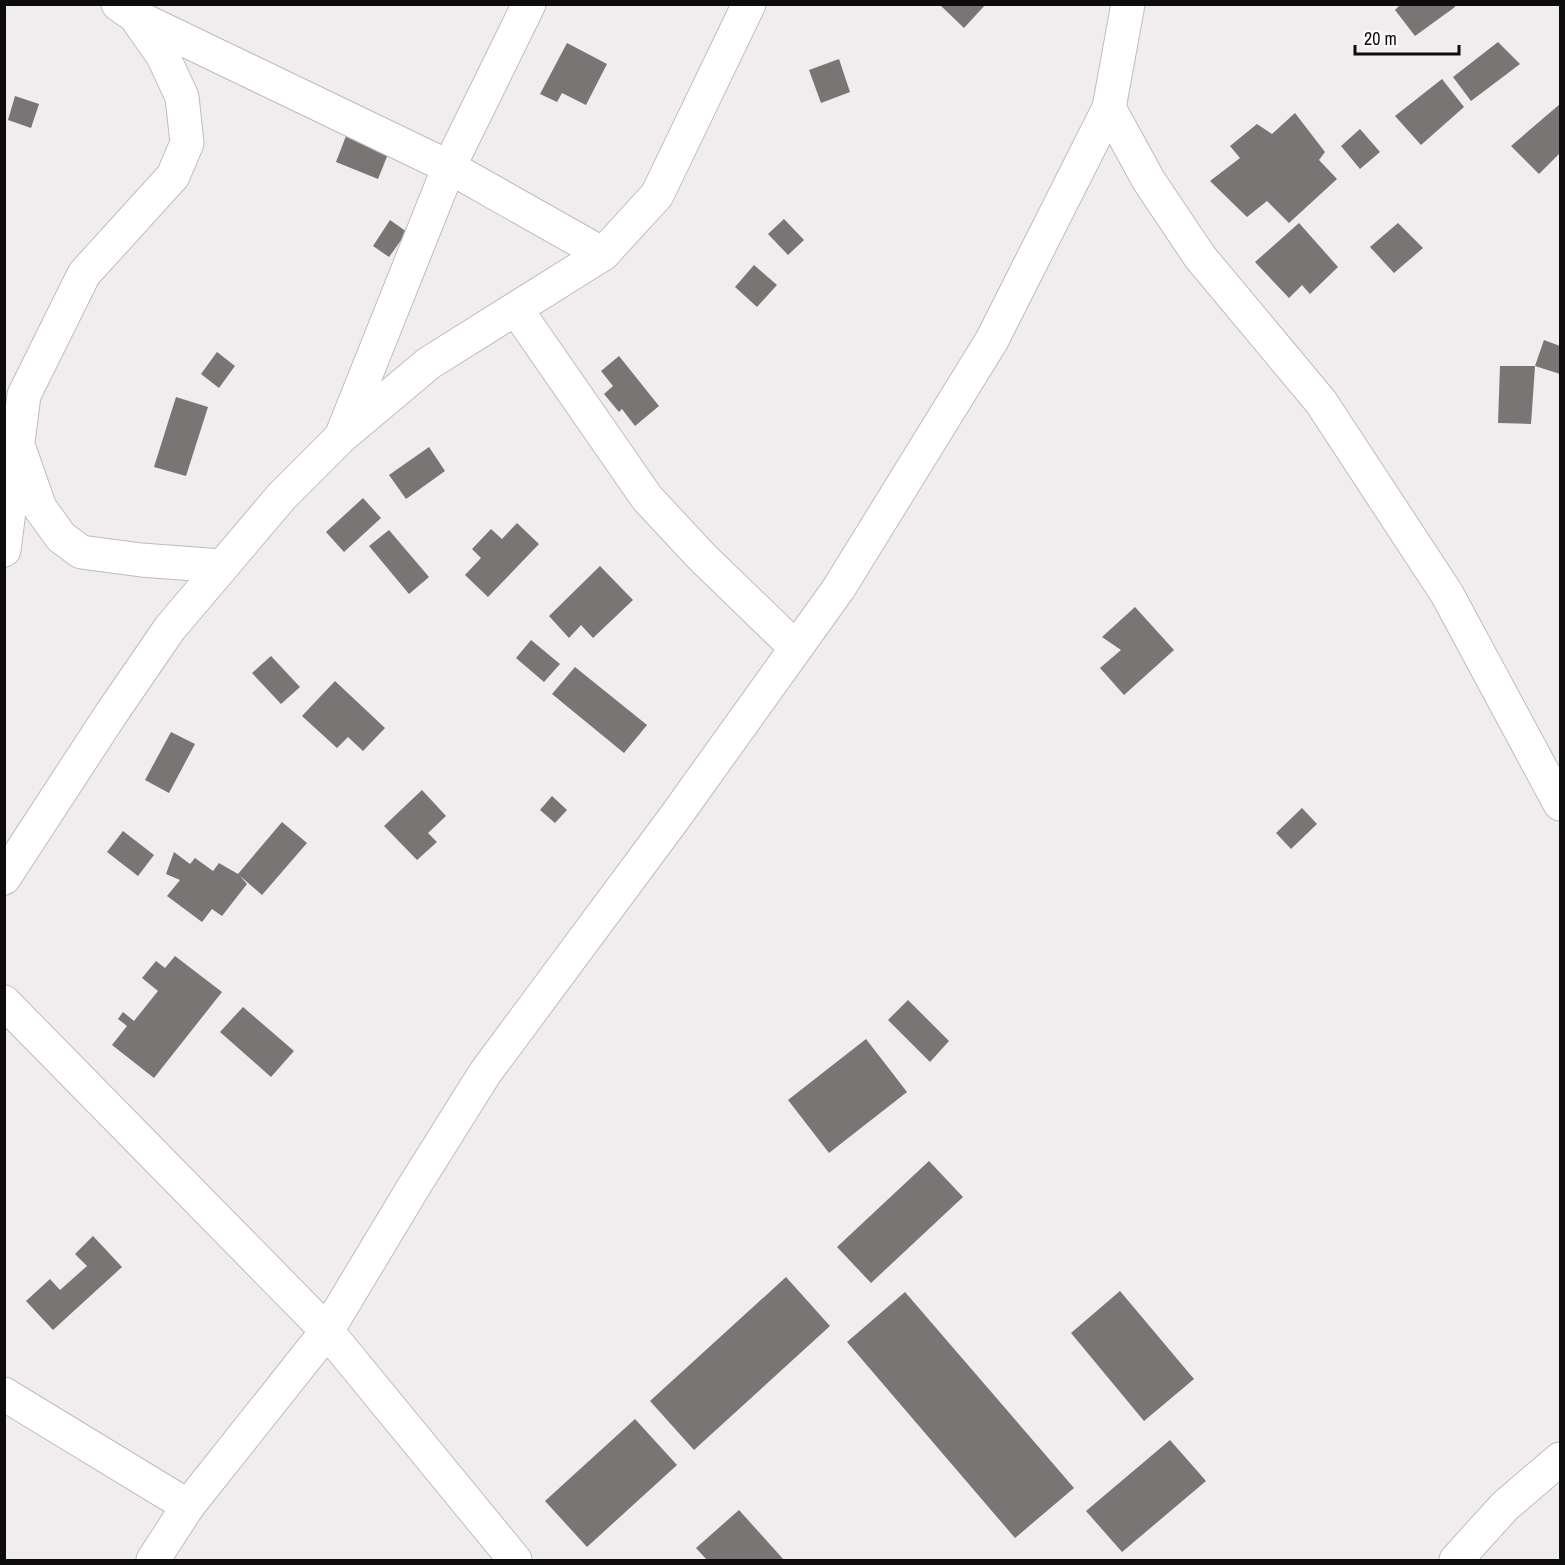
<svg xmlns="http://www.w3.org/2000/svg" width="1565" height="1565" font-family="'Archivo Narrow',sans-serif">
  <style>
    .building { fill: #797575 }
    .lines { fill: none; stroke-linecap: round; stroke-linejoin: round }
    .minor-casing { stroke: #c0bcbc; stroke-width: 35 }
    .minor { stroke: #fff; stroke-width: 33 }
  </style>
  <rect width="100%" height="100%" fill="#f1eced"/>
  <g class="building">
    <polygon points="939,4 986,4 964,28"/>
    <polygon points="1401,4 1454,4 1455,7 1415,36 1395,10"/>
    <polygon points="1498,42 1520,64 1471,101 1453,77"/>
    <polygon points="567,43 607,64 586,105 562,93 557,102 540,94"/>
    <polygon points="839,59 850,92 821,103 809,70"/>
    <polygon points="1442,79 1464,107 1421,145 1395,116"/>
    <polygon points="15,96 39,104 31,128 8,120"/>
    <polygon points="1560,104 1560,153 1539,174 1511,146"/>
    <polygon points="1295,113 1325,152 1319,160 1337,179 1289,223 1267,201 1247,217 1210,181 1240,158 1230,146 1257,124 1272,134"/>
    <polygon points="1360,129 1380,152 1360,169 1341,146"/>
    <polygon points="346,136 388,154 378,179 336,162"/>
    <polygon points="784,219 804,240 788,255 768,234"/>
    <polygon points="390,220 407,232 389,257 373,246"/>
    <polygon points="1299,223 1338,267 1310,294 1302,285 1289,298 1255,262"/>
    <polygon points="1398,223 1423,248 1394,273 1370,247"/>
    <polygon points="754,265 777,285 757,307 735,287"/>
    <polygon points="1544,340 1560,346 1560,374 1535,366"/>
    <polygon points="217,352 235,366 219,388 201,374"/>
    <polygon points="619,356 659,406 635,426 622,409 619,412 604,394 613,386 601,371"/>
    <polygon points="1500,366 1535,366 1531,424 1498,423"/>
    <polygon points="176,397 208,407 186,476 154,467"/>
    <polygon points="429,447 445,471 406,499 389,475"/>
    <polygon points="363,498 381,518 344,552 326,532"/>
    <polygon points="517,523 539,544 488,597 465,575 481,558 472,549 491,529 502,539"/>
    <polygon points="389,530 429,577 409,594 369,546"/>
    <polygon points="600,566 633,600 593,638 581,625 569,638 549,616"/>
    <polygon points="1135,607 1174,650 1124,695 1100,668 1121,650 1102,637"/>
    <polygon points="531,640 560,664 544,682 516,658"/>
    <polygon points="271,656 300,687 281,704 252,673"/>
    <polygon points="575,667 647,725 624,753 552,694"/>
    <polygon points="335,681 385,728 363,751 348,737 337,748 302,716"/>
    <polygon points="171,732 195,744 169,793 145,780"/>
    <polygon points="422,790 446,816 428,833 437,842 417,860 384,826"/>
    <polygon points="552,796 567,810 555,823 540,810"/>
    <polygon points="1302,808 1317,824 1291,849 1276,833"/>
    <polygon points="282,822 307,843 262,895 240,876 247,884 222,916 212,909 202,922 167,896 180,880 166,874 174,852 190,864 195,858 213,871 219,863 238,874"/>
    <polygon points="123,831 154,855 138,876 107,852"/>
    <polygon points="175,956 222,992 154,1078 112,1045 127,1026 118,1019 123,1012 134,1021 158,991 142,978 156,961 165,968"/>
    <polygon points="908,1000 949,1041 930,1062 888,1020"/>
    <polygon points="243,1007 294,1051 271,1077 220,1032"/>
    <polygon points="866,1039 907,1092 829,1153 788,1100"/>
    <polygon points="929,1161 963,1197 871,1283 837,1247"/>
    <polygon points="93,1236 122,1267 53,1330 26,1301 50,1279 60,1290 87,1266 75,1254"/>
    <polygon points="786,1277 830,1326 694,1450 650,1401"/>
    <polygon points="1120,1291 1194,1379 1144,1421 1071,1333"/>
    <polygon points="905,1292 1074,1488 1015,1538 847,1342"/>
    <polygon points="635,1419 677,1465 587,1547 545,1501"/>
    <polygon points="1170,1440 1206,1481 1122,1552 1086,1511"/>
    <polygon points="739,1510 784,1560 707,1560 696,1548"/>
  </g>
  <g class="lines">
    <defs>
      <g id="minor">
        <polyline points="137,17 449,167 603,254"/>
        <polyline points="1109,108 1149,181 1200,257 1321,402 1447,594 1560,804"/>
        <polyline points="516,309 647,498 702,557 796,648"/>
        <polyline points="343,432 449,167 529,4"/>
        <polyline points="20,451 40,508 61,537 81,552 141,560 221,566"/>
        <polyline points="4,550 24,395 84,274 173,176 187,143 182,97 163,56 135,16 118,4"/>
        <polyline points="4,878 111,714 170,628 282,496 342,436 429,363 603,254 657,195 749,4"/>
        <polyline points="4,1002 327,1331 515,1560"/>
        <polyline points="4,1394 188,1506"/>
        <polyline points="153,1560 188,1506 327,1331 413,1188 485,1073 675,817 839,588 992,340 1109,108 1128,4"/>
        <polyline points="1456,1560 1505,1506 1560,1459"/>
      </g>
    </defs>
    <use href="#minor" class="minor-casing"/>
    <use href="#minor" class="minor"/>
  </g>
  <rect width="1565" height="1565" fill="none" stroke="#0d0c0c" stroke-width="12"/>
  <path d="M1355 45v9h104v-9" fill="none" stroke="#0d0c0c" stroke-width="3"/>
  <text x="1364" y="45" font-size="18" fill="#0d0c0c" stroke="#fefafa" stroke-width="4.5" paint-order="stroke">20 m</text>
</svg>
